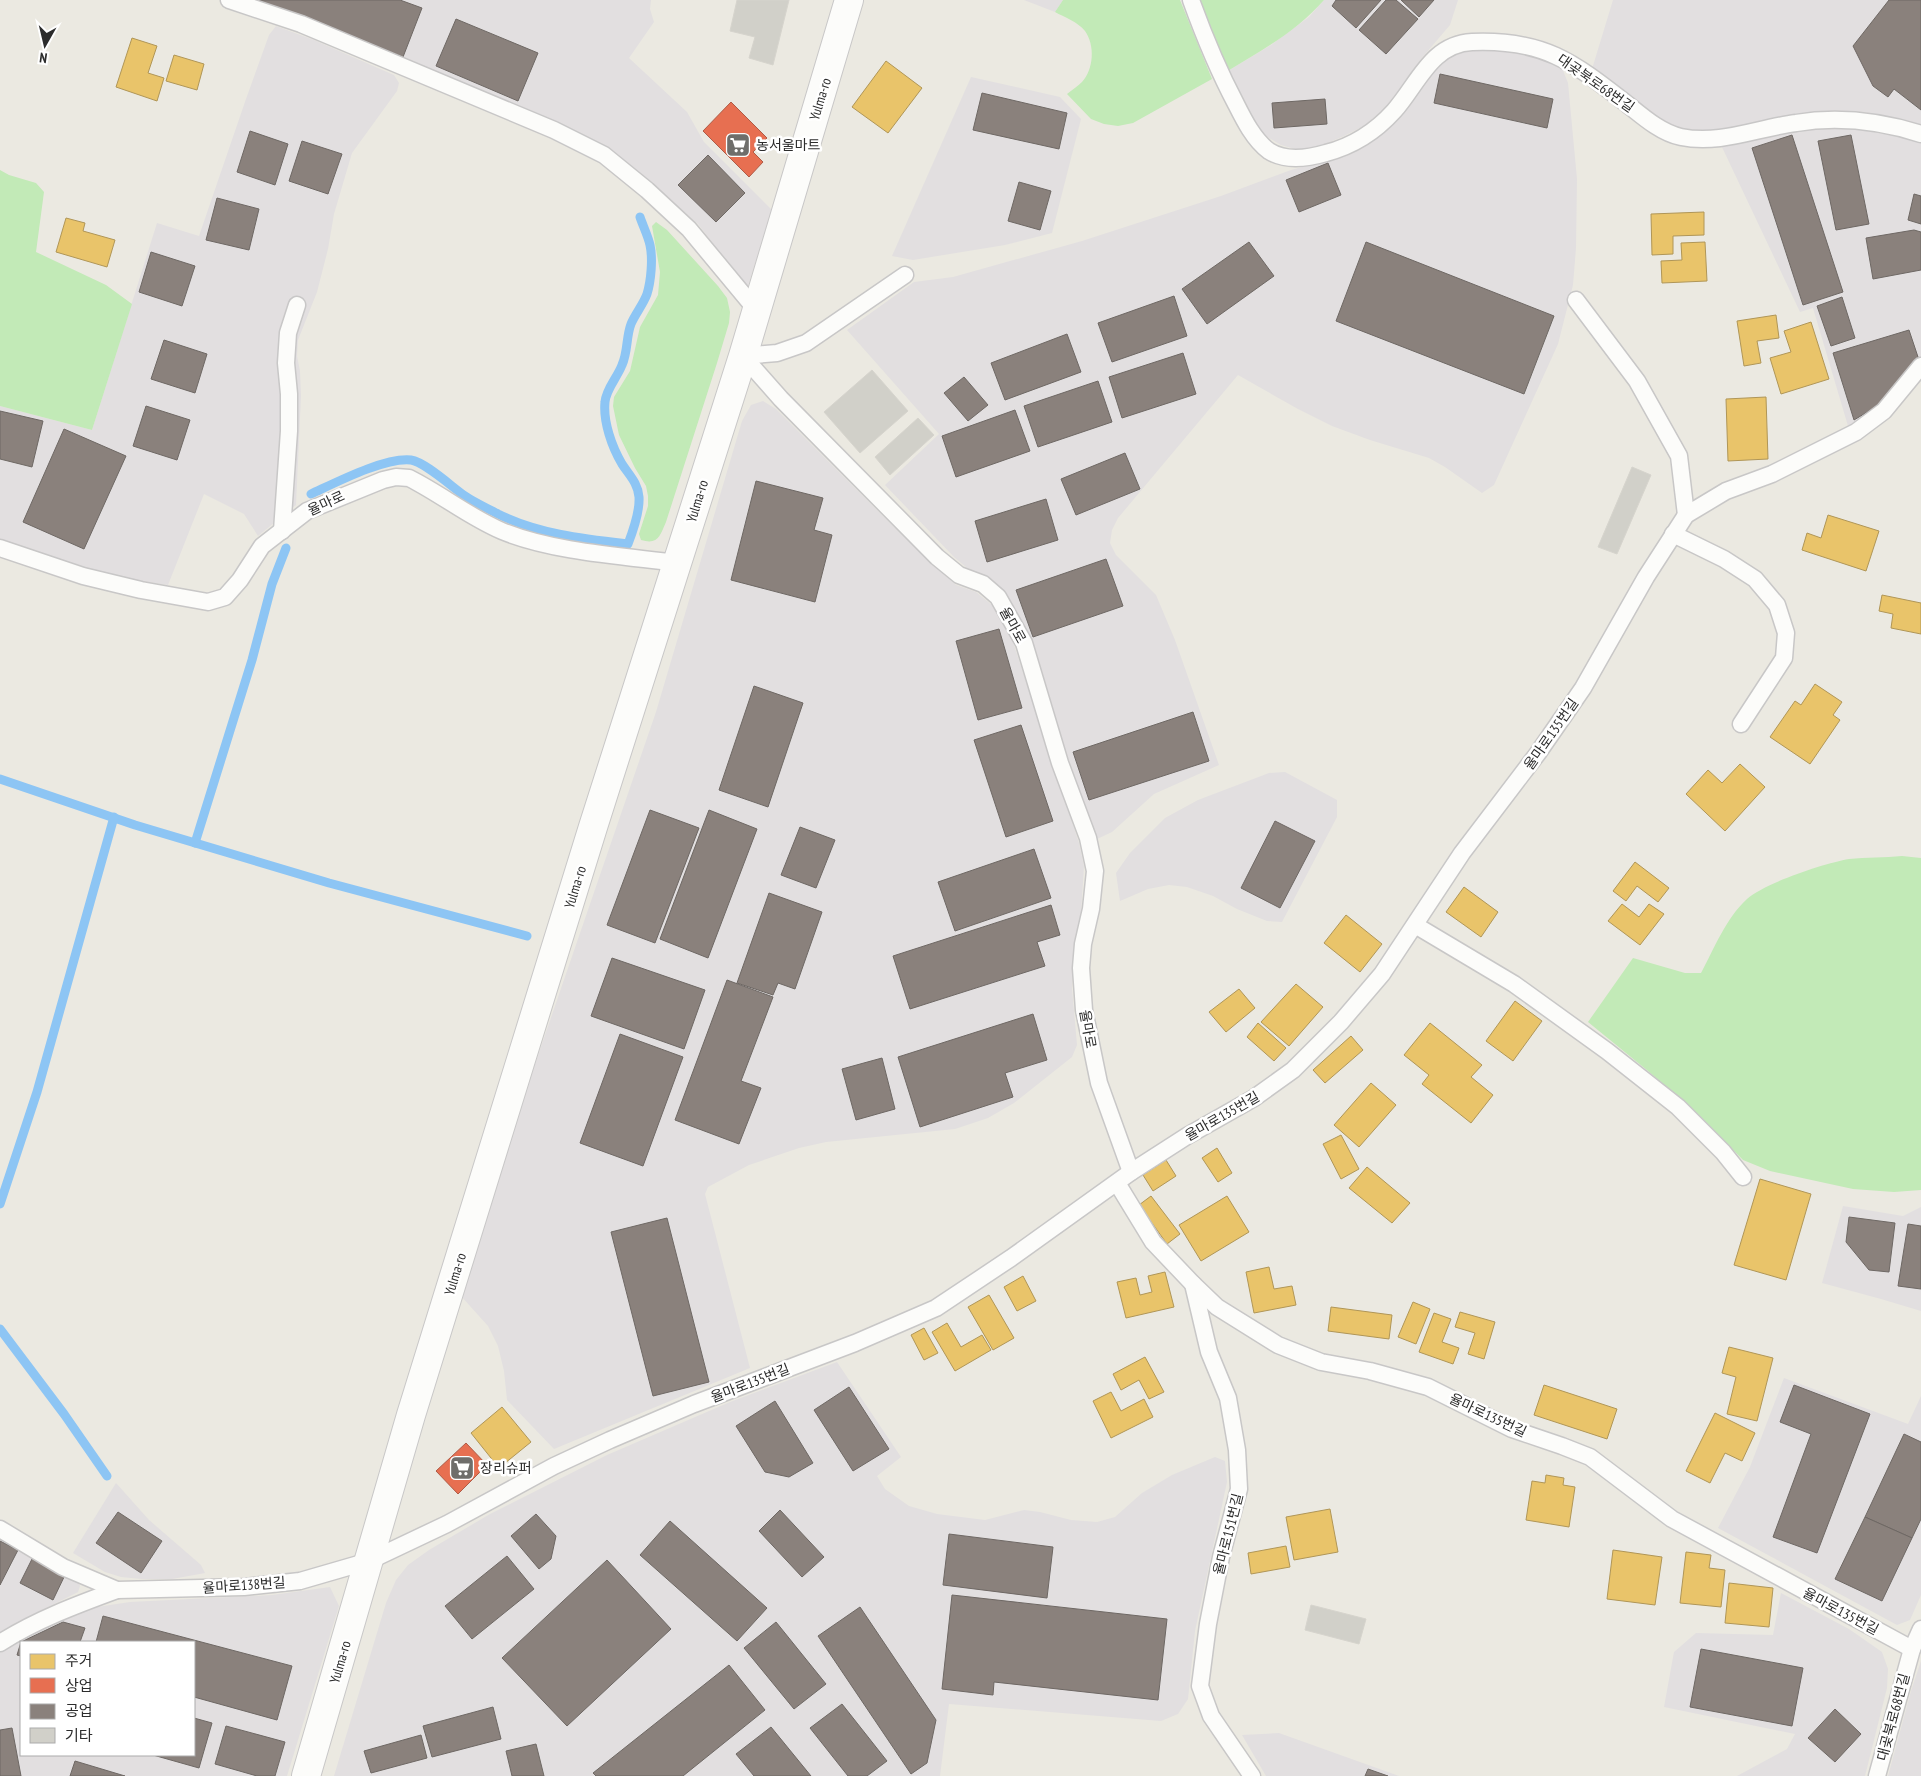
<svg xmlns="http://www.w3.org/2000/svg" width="1921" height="1776" font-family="'PT Sans Narrow','Noto Sans KR',sans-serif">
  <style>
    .industrial { fill: #e2dfe0; fill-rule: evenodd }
    .green { fill: #c2eab7 }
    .homes { fill: #e9c46a; stroke: #b09657 }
    .shops { fill: #e76f51; stroke: #af5b46 }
    .industry { fill: #8a817c; stroke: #6e6864 }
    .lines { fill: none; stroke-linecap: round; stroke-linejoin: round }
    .stream { stroke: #8dc5f4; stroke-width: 9 }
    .building { fill: #d1d0c9; stroke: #d6d4cd }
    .service-casing { stroke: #c8c7c7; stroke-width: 19 }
    .tertiary-casing { stroke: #c8c7c7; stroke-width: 30 }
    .service { stroke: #fcfcfa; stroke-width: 16 }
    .tertiary { stroke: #fcfcfa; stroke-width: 28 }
    .labels { text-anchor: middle; stroke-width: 5; stroke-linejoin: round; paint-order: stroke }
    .street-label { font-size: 14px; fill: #2c2c2c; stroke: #fff }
    .poi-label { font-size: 14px; fill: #2c2c2c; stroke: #fff; text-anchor: start }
  </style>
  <rect width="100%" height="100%" fill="#ebe9e1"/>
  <g class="industrial">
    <polygon points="247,0 651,0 650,9 654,22 629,58 687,112 704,142 772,210 747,289 698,224 653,185 606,148"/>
    <polygon points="1024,0 1063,0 1055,12"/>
    <polygon points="1324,0 1458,0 1450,25 1421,59 1389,105 1364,126 1344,136 1318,147 1298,150 1281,145 1264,135 1250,116 1226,72 1271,45 1309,17"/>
    <polygon points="1613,0 1921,0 1921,127 1894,119 1864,112 1822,113 1714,133 1691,132 1675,128 1661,121 1592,69"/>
    <polygon points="276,26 314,40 394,75 399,83 397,91 352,153 334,214 328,249 317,292 298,340 297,356 300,371 301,396 296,505 258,536 244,514 204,494 168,585 122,578 87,569 0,539 0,406 92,430 157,223 199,236 246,99 269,35"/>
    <polygon points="1487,50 1515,52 1543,58 1562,68 1568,83 1577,179 1576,248 1573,285 1558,344 1494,485 1482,493 1445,467 1429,458 1370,440 1332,426 1298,409 1238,375 1118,518 1112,530 1110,543 1116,555 1156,595 1175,640 1219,765 1154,794 1112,832 1097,839 1036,667 988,579 967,568 954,557 885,485 939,434 847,330 914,282 953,277 1082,241 1221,196 1291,170 1335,158 1362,147 1384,130 1447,57 1461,51"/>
    <polygon points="971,77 1060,97 1081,119 1052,233 1005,245 913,260 892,256"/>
    <polygon points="1824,126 1886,131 1921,142 1921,358 1881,407 1853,427 1848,426 1813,308 1800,312 1721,145 1790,130"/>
    <polygon points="763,401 776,409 906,539 956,585 976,592 992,605 1011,636 1079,843 1084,866 1081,913 1074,947 1072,988 1077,1045 1072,1057 1014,1103 988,1118 955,1129 826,1142 799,1148 749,1165 708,1187 705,1194 750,1368 554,1449 507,1400 504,1371 498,1346 488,1326 461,1296 533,1070 656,712 742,421 751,405"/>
    <polygon points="1285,772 1337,800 1337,817 1282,922 1267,921 1237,909 1213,896 1187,887 1169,885 1148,889 1120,901 1116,873 1130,853 1165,818 1198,800 1269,773"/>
    <polygon points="1843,1206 1903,1216 1921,1207 1921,1311 1881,1299 1822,1283"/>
    <polygon points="837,1362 901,1457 877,1476 885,1489 909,1506 937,1514 985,1520 1024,1510 1040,1512 1071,1520 1097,1522 1115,1517 1142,1493 1172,1475 1215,1457 1225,1461 1227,1482 1195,1631 1188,1699 1178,1714 1161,1721 949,1704 940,1776 334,1776 386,1603 396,1580 408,1565 429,1550 490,1514 607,1455 730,1402"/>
    <polygon points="1784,1378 1908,1424 1921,1396 1921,1595 1910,1620 1897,1625 1718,1528 1750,1467"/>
    <polygon points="116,1483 149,1520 201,1565 205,1573 172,1579 142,1579 121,1577 105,1572 73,1553"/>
    <polygon points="0,1537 77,1578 80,1586 78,1592 24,1619 0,1633"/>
    <path d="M330,1587l9,19 -52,170h-287v-124l20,-13 27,-15 43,-16 40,-6 142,-7zM21,1642h173v113h-173z"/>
    <polygon points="1781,1593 1849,1629 1882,1652 1888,1669 1887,1688 1865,1776 1737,1776 1787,1749 1795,1734 1664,1707 1674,1652 1696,1633 1773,1635"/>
    <polygon points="1921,1661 1921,1776 1888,1776 1911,1691"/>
    <polygon points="1279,1733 1399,1776 1266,1776 1242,1735"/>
  </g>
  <g class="green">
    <path d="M1063,0h117l32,79 -79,44 -15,3 -14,-2 -13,-5 -24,-25c5,-4 11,-8 15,-12 12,-13 13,-37 3,-51 -7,-9 -21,-14 -30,-19z"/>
    <path d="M1198,0h126c-27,31 -63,51 -98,72z"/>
    <polygon points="0,170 9,175 36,183 44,192 36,252 106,285 132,304 92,430 0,406"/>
    <path d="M656,222l11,8 51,56 9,12 3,14 -1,11 -12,40 -51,159c-6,14 -8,23 -25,18l-2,-6 9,-28v-10l-2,-10 -11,-18 -16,-33 -6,-29 1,-9 16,-26 10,-44 18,-32 2,-23 -8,-46z"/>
    <path d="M1902,856l19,2v332l-27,2 -41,-3 -83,-18 -27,-11 -41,-42 -54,-47 -60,-49 45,-64 52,15h16c13,-24 25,-55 46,-74 18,-16 78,-36 102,-40 17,-2 36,-1 53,-3z"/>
  </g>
  <g class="homes">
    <polygon points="132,38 157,46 148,73 164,78 157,101 116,87"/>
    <polygon points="174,55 204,64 197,90 166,81"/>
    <polygon points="886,61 922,88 888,133 852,107"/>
    <polygon points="1704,212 1704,235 1673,236 1673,254 1652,255 1651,214"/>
    <polygon points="66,218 85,223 83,231 115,240 107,267 56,252"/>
    <polygon points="1705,242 1707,281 1662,283 1661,261 1682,260 1681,243"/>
    <polygon points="1776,315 1779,338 1757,341 1761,363 1744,366 1737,321"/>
    <polygon points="1811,322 1829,379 1781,394 1770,358 1791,352 1784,331"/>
    <polygon points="1766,397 1768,459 1728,461 1726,399"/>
    <polygon points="1828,515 1879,531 1866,571 1802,550 1807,533 1821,538"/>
    <polygon points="1882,595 1921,603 1921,634 1891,628 1893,614 1879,611"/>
    <polygon points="1815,684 1842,702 1833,715 1840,720 1810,764 1770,737 1795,701 1801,705"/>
    <polygon points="1740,764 1765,787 1725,831 1686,794 1708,770 1722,783"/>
    <polygon points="1635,862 1669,888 1658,902 1637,886 1626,901 1613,891"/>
    <polygon points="1464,887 1498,912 1481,937 1446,912"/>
    <polygon points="1622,904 1639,917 1649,904 1664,914 1640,945 1608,921"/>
    <polygon points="1346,915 1382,944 1360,972 1324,943"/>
    <polygon points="1296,984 1323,1007 1289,1046 1261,1022"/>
    <polygon points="1239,989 1255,1008 1226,1032 1209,1012"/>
    <polygon points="1515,1001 1542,1021 1513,1061 1486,1041"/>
    <polygon points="1258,1023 1286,1048 1274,1061 1247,1037"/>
    <polygon points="1430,1023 1482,1065 1471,1077 1493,1095 1471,1123 1422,1084 1429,1075 1404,1055"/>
    <polygon points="1351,1036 1363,1050 1325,1083 1313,1070"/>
    <polygon points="1371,1083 1396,1105 1359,1147 1334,1125"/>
    <polygon points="1341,1135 1359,1169 1341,1179 1323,1144"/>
    <polygon points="1217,1148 1232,1173 1218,1182 1202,1158"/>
    <polygon points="1166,1160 1176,1176 1153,1191 1143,1175"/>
    <polygon points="1367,1167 1410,1203 1392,1223 1349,1188"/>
    <polygon points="1760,1179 1811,1194 1786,1280 1734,1265"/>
    <polygon points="1151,1196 1180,1234 1167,1244 1139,1205"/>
    <polygon points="1227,1196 1249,1232 1201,1261 1179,1225"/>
    <polygon points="1269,1267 1274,1289 1292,1286 1296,1305 1254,1313 1246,1272"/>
    <polygon points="1165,1272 1174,1307 1126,1318 1117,1282 1136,1278 1140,1295 1152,1292 1148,1276"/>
    <polygon points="1023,1276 1036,1301 1017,1311 1004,1287"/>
    <polygon points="989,1295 1014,1338 993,1350 968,1307"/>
    <polygon points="1413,1302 1430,1309 1416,1344 1398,1337"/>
    <polygon points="1331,1307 1392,1315 1389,1339 1328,1331"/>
    <polygon points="1460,1312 1495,1322 1484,1359 1468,1354 1475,1333 1455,1327"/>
    <polygon points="1434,1313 1451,1319 1442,1342 1459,1348 1453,1364 1419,1352"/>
    <polygon points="947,1323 961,1347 982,1335 991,1350 955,1371 932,1332"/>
    <polygon points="924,1328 938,1353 924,1360 911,1335"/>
    <polygon points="1729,1347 1773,1358 1757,1421 1727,1414 1736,1377 1722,1373"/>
    <polygon points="1145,1357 1164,1392 1149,1399 1139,1380 1121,1390 1113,1374"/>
    <polygon points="1544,1385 1617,1409 1607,1439 1534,1415"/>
    <polygon points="1111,1392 1121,1411 1144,1399 1153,1417 1111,1438 1093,1401"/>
    <polygon points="502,1407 531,1442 499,1468 471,1433"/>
    <polygon points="1715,1413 1755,1433 1742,1461 1725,1453 1710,1483 1686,1471"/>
    <polygon points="1546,1475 1564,1478 1563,1485 1575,1487 1569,1527 1526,1520 1532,1481 1545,1483"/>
    <polygon points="1330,1509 1338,1552 1294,1560 1286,1517"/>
    <polygon points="1286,1546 1290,1567 1251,1574 1248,1553"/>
    <polygon points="1613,1550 1662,1557 1655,1605 1607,1599"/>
    <polygon points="1686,1552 1711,1555 1709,1568 1725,1570 1721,1607 1680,1603"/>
    <polygon points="1729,1583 1773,1588 1769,1627 1725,1623"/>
  </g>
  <g class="shops">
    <polygon points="731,102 767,138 753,152 763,162 749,177 703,131"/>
    <polygon points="466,1443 487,1465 458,1494 436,1471"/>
  </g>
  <g class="industry">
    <polygon points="256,0 400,0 422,8 403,57"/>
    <polygon points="1336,0 1381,0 1356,28 1332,6"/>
    <polygon points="1386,0 1396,0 1418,19 1386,54 1359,30"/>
    <polygon points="1401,0 1434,0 1419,17"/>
    <polygon points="1889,0 1921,0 1921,110 1894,89 1888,97 1873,86 1853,46"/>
    <polygon points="456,19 538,53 518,101 436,66"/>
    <polygon points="1440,74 1553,99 1547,128 1434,103"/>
    <polygon points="982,93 1067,113 1059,149 973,130"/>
    <polygon points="1325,99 1327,124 1274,128 1272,103"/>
    <polygon points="250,131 288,144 275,185 237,172"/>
    <polygon points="1792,135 1843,292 1803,305 1752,148"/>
    <polygon points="1851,135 1869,224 1836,230 1818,141"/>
    <polygon points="302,141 342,154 328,194 289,181"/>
    <polygon points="708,155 745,193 716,222 678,185"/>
    <polygon points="1328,163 1341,195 1299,212 1286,180"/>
    <polygon points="1019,182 1051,191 1040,230 1008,221"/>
    <polygon points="1914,194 1921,196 1921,224 1908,220"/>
    <polygon points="217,198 259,209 249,250 206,240"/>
    <polygon points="1914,230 1921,232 1921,270 1873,279 1866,238"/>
    <polygon points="1249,242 1274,276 1207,324 1182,289"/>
    <polygon points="1366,242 1554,316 1524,394 1336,321"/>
    <polygon points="151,252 195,266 182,306 139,292"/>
    <polygon points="1174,296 1187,336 1112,362 1098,323"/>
    <polygon points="1842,297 1855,338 1831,346 1817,306"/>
    <polygon points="1909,330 1918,357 1879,405 1854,420 1833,353"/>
    <polygon points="1067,334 1081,372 1005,400 991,363"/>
    <polygon points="164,340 207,354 195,393 151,379"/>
    <polygon points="1183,353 1196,394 1122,418 1109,377"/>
    <polygon points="964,377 988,405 968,421 944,393"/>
    <polygon points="1098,381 1112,422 1038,447 1024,406"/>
    <polygon points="146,406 190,420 177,460 133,446"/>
    <polygon points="1015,410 1030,451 956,477 942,436"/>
    <polygon points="0,411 43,421 32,467 0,459"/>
    <polygon points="64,429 126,456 84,549 23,522"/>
    <polygon points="1125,453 1140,489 1076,515 1061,479"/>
    <polygon points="756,481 823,498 814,530 832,535 815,602 731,580"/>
    <polygon points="1046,499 1058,540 987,562 975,521"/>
    <polygon points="1106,559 1123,606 1033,637 1016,590"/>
    <polygon points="999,629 1022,708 978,720 956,641"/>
    <polygon points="754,686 803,703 768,807 719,790"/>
    <polygon points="1193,712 1209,761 1089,800 1073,752"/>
    <polygon points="1021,725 1053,821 1006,837 974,740"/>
    <polygon points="650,810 699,828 655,943 607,925"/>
    <polygon points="709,810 757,829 708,958 660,939"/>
    <polygon points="1275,821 1315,841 1280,908 1241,888"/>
    <polygon points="800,827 835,840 816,888 781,875"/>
    <polygon points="1034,849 1051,898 955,931 938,882"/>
    <polygon points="769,893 822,912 795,989 778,983 773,995 737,983"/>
    <polygon points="1051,905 1060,935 1037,942 1045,966 910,1009 893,956"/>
    <polygon points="612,958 705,990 684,1049 591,1016"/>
    <polygon points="727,980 773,997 741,1081 761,1088 739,1144 675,1120"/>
    <polygon points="1033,1014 1047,1060 1005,1073 1013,1097 920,1127 898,1057"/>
    <polygon points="620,1034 683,1057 643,1166 580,1143"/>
    <polygon points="882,1058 895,1109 856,1120 842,1069"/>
    <polygon points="1849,1217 1895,1223 1889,1272 1869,1270 1846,1242"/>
    <polygon points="667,1218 709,1382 653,1396 611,1232"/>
    <polygon points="1908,1224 1921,1226 1921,1289 1898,1286"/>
    <polygon points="1794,1385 1870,1414 1817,1553 1773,1537 1811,1434 1780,1422"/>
    <polygon points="849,1387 889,1449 853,1471 814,1410"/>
    <polygon points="775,1401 813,1463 789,1477 765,1472 736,1426"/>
    <polygon points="1904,1434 1921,1442 1921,1519 1912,1538 1865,1517"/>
    <polygon points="780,1510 824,1557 802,1577 759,1531"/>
    <polygon points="118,1512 162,1541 141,1573 96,1543"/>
    <polygon points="536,1514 556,1536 551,1559 539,1569 511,1536"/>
    <polygon points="1865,1517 1912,1538 1882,1601 1835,1579"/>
    <polygon points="670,1521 767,1608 737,1641 640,1555"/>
    <polygon points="949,1534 1053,1547 1047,1598 943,1585"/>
    <polygon points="0,1541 18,1550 0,1585"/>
    <polygon points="507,1556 534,1589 472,1639 445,1606"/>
    <polygon points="32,1559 65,1575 53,1600 20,1583"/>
    <polygon points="607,1560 671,1629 567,1726 502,1658"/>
    <polygon points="952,1595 1167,1619 1158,1700 994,1682 993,1695 942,1689"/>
    <polygon points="860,1607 936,1720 927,1763 911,1774 818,1636"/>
    <polygon points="103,1616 292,1666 277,1720 194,1697 194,1642 96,1642"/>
    <polygon points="63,1622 85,1628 80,1642 21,1642"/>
    <polygon points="776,1622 826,1684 794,1709 744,1648"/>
    <polygon points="21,1642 21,1656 17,1655"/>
    <polygon points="1701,1649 1803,1668 1792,1726 1690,1707"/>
    <polygon points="729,1665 765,1710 683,1776 596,1776 593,1773"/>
    <polygon points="842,1704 887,1761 867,1776 848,1776 810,1728"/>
    <polygon points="493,1707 501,1739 432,1757 423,1726"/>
    <polygon points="1835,1709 1861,1734 1835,1762 1808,1738"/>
    <polygon points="194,1718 212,1723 199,1768 153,1755 194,1755"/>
    <polygon points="226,1726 285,1742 275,1776 257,1776 215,1764"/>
    <polygon points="771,1727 811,1776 754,1776 736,1754"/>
    <polygon points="12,1728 21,1776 0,1776 0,1730"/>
    <polygon points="421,1735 427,1758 371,1773 364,1751"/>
    <polygon points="536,1744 544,1776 512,1776 506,1751"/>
    <polygon points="75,1761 125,1776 70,1776"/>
    <polygon points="1368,1769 1388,1776 1365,1776"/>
  </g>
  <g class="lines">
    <g class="stream">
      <path d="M311,494c24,-11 74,-37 100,-34 14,2 41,27 54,36 10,7 22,12 33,18 40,20 86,25 130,30 5,-13 12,-32 11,-47 -1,-14 -10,-22 -17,-33 -10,-17 -19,-42 -17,-62 1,-13 12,-24 17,-37 6,-13 4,-28 9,-41 4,-10 12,-19 16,-30 4,-13 6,-35 3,-49 -2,-9 -7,-19 -10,-28"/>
      <polyline points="0,779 135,825 329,883 527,936"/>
      <polyline points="195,843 252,660 272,584 286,548"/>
      <polyline points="0,1204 37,1092 114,817"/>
      <polyline points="0,1329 64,1414 107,1476"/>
    </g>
  </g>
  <g class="building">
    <polygon points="737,0 789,0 773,65 749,58 755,37 730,31"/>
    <polygon points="872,370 908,411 860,453 824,412"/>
    <polygon points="918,418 934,435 890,475 875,457"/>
    <polygon points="1632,467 1651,475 1617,554 1598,547"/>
    <polygon points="1311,1605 1366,1619 1359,1644 1305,1630"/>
  </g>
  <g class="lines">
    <defs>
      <g id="service">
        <polyline points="229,0 301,24 554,130 604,155 647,190 689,229 757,311"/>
        <path d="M1191,0c13,36 27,70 45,104 8,16 18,36 33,47 17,11 40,7 57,2 27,-7 50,-22 68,-42 24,-27 37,-67 78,-69 72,-3 101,20 155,62 15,12 34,29 54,33 39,8 76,-9 115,-14 42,-7 84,-2 125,11"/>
        <polyline points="1576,300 1637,381 1679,456 1686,515"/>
        <polyline points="743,356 781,399 937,557 959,575 983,584 998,597 1024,643 1060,763 1088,838 1095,871 1091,909 1083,944 1081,968 1084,1010 1099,1083 1131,1172"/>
        <polyline points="743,356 777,353 806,343 905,275"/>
        <polyline points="282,531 289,431 289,394 286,363 288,333 297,305"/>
        <polyline points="1673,534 1724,559 1755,579 1777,605 1786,633 1784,658 1741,724"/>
        <path d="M0,548l83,28 58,14 67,12 17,-5 15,-17 22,-34 45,-35 76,-31 13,-3 13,1c32,16 60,39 93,53 51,21 121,25 176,32"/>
        <polyline points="1415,925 1514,984 1607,1051 1678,1107 1723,1152 1743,1177"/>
        <polyline points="1117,1183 1153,1242 1192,1283 1217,1307 1278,1345 1321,1362 1370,1371 1428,1387 1512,1429 1562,1446 1590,1457 1672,1519 1912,1649"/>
        <polyline points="1193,1284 1209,1352 1228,1398 1237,1450 1239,1489 1221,1557 1208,1624 1200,1686 1211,1716 1252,1776"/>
        <polyline points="0,1529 63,1567 117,1590 244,1587 300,1581 369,1561 447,1524 554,1466 610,1440 694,1404 855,1343 936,1308 1011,1258 1131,1172 1187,1136 1254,1098 1293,1070 1341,1022 1382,974 1462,853 1538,753 1583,688 1646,577 1686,515 1726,491 1772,474 1856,432 1884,411 1921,366"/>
        <path d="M0,1643c36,-23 76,-38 117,-53"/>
        <polyline points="1877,1776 1912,1649 1921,1629"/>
      </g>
      <polyline id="tertiary" points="306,1776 411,1415 593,827 743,356 849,0"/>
    </defs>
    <use href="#service" class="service-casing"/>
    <use href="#tertiary" class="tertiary-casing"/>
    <use href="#service" class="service"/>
    <use href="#tertiary" class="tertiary"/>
  </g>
  <defs>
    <symbol id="supermarket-square" viewBox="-11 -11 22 22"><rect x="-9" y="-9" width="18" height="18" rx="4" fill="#6f6e6b" stroke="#fff"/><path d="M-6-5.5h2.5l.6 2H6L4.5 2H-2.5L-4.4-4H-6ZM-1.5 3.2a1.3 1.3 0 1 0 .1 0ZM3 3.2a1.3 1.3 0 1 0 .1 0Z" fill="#fff"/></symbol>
  </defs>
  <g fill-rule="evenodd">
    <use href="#supermarket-square" x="724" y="131" width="28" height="28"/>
    <use href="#supermarket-square" x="448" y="1454" width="28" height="28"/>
  </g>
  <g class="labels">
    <g class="street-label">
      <text transform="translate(1596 83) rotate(35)" y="5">대곶북로68번길</text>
      <text transform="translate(820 99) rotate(-73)" y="5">Yulma-ro</text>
      <text transform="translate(697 501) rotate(-73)" y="5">Yulma-ro</text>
      <text transform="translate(326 503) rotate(-25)" y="5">율마로</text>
      <text transform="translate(1013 625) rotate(61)" y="5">율마로</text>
      <text transform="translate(1551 734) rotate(-55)" y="5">율마로135번길</text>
      <text transform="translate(575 887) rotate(-73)" y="5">Yulma-ro</text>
      <text transform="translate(1088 1029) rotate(80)" y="5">율마로</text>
      <text transform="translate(1222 1116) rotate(-30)" y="5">율마로135번길</text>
      <text transform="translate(455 1274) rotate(-73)" y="5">Yulma-ro</text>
      <text transform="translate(750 1383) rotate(-21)" y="5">율마로135번길</text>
      <text transform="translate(1488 1415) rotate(25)" y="5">율마로135번길</text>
      <text transform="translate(1228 1534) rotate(-76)" y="5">율마로151번길</text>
      <text transform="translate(244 1585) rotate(-4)" y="5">율마로138번길</text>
      <text transform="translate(1841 1611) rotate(28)" y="5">율마로135번길</text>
      <text transform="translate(340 1662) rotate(-74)" y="5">Yulma-ro</text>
      <text transform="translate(1893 1717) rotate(-75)" y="5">대곶북로68번길</text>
    </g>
    <g class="poi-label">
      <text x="756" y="150">농서울마트</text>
      <text x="480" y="1473">장리슈퍼</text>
    </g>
  </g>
  <rect x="20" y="1641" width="175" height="115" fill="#ffffff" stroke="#ababab"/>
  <rect x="30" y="1654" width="25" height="15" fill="#e9c46a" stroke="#ababab"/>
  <text x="65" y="1666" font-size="15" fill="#2c2c2c">주거</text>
  <rect x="30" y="1678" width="25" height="15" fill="#e76f51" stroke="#ababab"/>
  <text x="65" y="1691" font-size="15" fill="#2c2c2c">상업</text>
  <rect x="30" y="1704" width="25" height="15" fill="#8a817c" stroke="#ababab"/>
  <text x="65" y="1716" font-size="15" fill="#2c2c2c">공업</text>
  <rect x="30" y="1728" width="25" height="15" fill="#d1d0c9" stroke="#ababab"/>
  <text x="65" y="1741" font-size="15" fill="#2c2c2c">기타</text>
  <g transform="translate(45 45) rotate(188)" stroke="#ffffff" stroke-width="4" paint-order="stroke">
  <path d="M0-4L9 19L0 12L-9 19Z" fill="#2c2c2c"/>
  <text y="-8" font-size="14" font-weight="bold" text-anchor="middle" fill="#2c2c2c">N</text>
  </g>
</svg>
